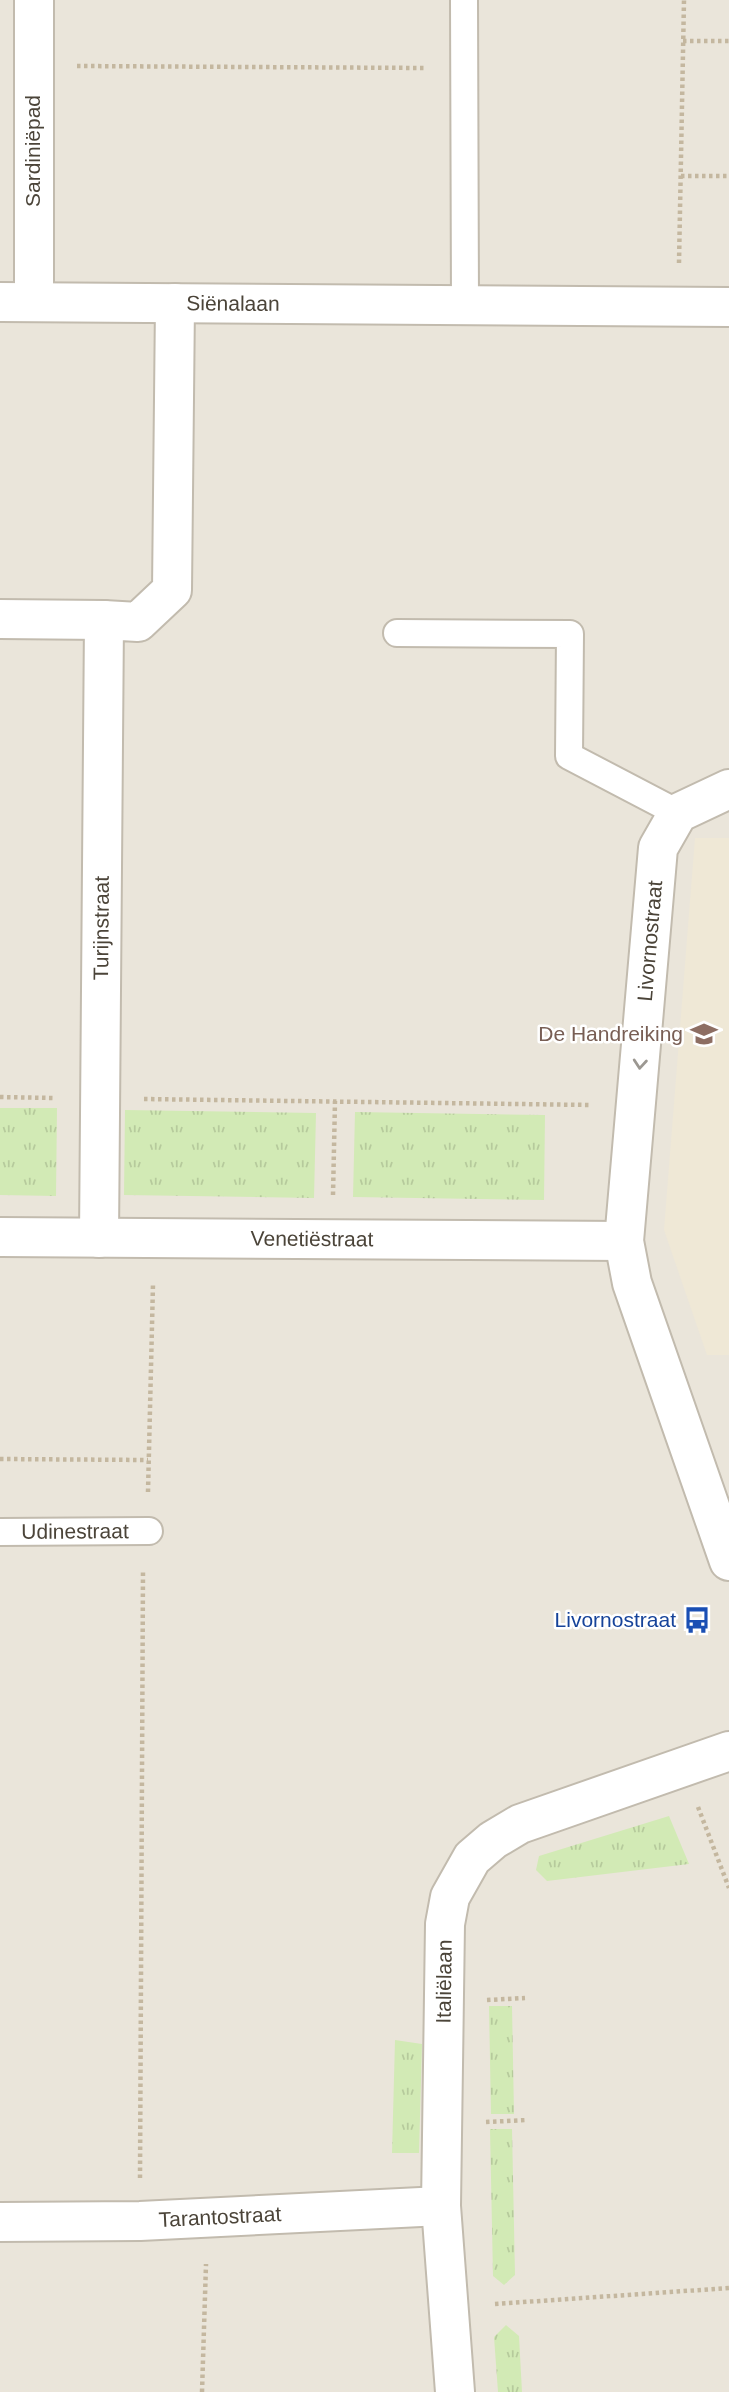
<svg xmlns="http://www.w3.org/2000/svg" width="729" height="2392" font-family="Arial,sans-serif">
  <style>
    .residential { fill: #eae5da }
    .education { fill: #efe8d6 }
    .grass { fill: url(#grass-tufts) }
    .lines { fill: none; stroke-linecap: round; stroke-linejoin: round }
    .service-casing { stroke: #c2bbae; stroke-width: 30 }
    .minor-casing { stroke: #c2bbae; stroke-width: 42 }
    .tertiary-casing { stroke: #c2bbae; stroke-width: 42 }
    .path { stroke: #c4b79f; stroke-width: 4.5; stroke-dasharray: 3.5 3.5; stroke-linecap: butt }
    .service { stroke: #fff; stroke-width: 26 }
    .minor { stroke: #fff; stroke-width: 38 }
    .tertiary { stroke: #fff; stroke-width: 38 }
    .oneway { stroke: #9c9892 }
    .labels { text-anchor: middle; stroke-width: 5; stroke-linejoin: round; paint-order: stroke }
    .street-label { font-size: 21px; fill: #4b4439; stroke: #fff }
    .education-label { font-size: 21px; fill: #785e54; stroke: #fff; text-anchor: end }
    .transit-label { font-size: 21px; fill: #164399; stroke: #fff; text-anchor: end }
  </style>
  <defs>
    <pattern id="grass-tufts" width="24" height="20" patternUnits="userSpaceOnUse" patternTransform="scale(1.75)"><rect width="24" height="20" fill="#d2eab5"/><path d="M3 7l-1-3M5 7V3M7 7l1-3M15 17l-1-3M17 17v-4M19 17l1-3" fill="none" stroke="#b6ca9c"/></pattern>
  </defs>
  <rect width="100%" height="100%" fill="#f6f3ec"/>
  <rect class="residential" x="0" y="0" width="729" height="2392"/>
  <polygon class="education" points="695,838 729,838 729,1355 707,1355 664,1230"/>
  <g class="grass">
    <polygon points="0,1108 57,1108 56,1196 0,1195"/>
    <polygon points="125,1110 316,1113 314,1198 124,1195"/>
    <polygon points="355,1112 545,1115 544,1200 353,1197"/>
    <polygon points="669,1816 689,1864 547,1881 536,1870 539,1856"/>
    <polygon points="489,2006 512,2006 514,2114 491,2114"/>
    <polygon points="395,2040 422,2044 419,2153 392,2153"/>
    <polygon points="490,2129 512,2129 515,2275 504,2285 493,2276"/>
    <polygon points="506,2325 519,2336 522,2392 498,2392 494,2337"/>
  </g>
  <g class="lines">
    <defs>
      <g id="service">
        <polyline points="464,0 465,305"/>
        <polyline points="397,633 570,634 569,756 678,813"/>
        <path id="s1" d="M0,1532l149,-1"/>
      </g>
      <g id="minor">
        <polyline points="34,0 34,302"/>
        <path id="s2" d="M0,302l729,5"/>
        <polyline points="0,619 104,620"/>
        <polyline points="729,789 678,813 658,848 624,1241 632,1283 729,1561"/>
        <path id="s3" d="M0,1237l624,4"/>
        <path id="s4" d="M99,1238l5,-618 34,2 34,-32 3,-287"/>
        <path id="s5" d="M0,2222l140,-1 301,-15"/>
      </g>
      <g id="tertiary">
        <path id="s6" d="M455,2392l-14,-186 4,-282 5,-27 22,-39 21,-18 27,-16 209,-73"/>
      </g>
    </defs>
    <use href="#service" class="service-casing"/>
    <use href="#minor" class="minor-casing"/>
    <use href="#tertiary" class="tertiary-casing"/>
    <g class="path">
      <polyline points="683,41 729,41"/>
      <polyline points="77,66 425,68"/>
      <polyline points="681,176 729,176"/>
      <polyline points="679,263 684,0"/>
      <polyline points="0,1097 55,1098"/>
      <polyline points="144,1099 591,1105"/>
      <polyline points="333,1195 335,1101"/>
      <polyline points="0,1459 148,1460"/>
      <polyline points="148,1492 153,1284"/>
      <polyline points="698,1807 729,1888"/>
      <polyline points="487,2000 525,1998"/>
      <polyline points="486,2122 527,2120"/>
      <polyline points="140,2178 143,1570"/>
      <polyline points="495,2304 729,2288"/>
      <polyline points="202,2392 206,2264"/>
    </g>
    <use href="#service" class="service"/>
    <use href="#minor" class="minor"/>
    <use href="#tertiary" class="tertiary"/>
  </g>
  <defs><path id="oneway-chevron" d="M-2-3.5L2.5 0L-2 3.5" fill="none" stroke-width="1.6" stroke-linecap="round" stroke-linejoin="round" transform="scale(1.75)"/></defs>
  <use class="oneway" href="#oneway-chevron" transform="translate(640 1064) rotate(95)"/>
  <defs>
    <symbol id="school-bare" viewBox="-9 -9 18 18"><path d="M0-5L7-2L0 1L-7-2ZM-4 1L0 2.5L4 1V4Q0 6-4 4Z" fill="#8d6e63" stroke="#fff" stroke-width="2.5" paint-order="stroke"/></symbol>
    <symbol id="bus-bare" viewBox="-9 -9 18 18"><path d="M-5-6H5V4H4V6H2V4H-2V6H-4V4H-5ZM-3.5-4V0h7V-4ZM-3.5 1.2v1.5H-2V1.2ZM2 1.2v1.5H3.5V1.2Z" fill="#1a4fb4" stroke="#fff" stroke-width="2.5" paint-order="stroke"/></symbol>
  </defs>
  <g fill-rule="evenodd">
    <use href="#school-bare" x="685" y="1015" width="38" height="38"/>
    <use href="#bus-bare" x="678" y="1601" width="38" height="38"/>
  </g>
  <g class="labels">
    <g class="street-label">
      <text transform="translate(33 151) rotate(-90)" y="7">Sardiniëpad</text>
      <text dy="7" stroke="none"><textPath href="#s2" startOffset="233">Siënalaan</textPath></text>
      <text dy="7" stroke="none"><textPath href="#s4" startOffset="310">Turijnstraat</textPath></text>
      <text transform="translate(650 941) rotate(-85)" y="7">Livornostraat</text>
      <text dy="7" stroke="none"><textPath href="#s3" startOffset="312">Venetiëstraat</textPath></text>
      <text dy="7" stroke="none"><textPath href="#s1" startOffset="75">Udinestraat</textPath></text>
      <text dy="7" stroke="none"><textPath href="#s6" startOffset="411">Italiëlaan</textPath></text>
      <text dy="7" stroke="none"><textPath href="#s5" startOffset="220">Tarantostraat</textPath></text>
    </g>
    <g class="education-label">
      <text x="683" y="1041">De Handreiking</text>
    </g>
    <g class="transit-label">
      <text x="676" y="1627">Livornostraat</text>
    </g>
  </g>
</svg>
